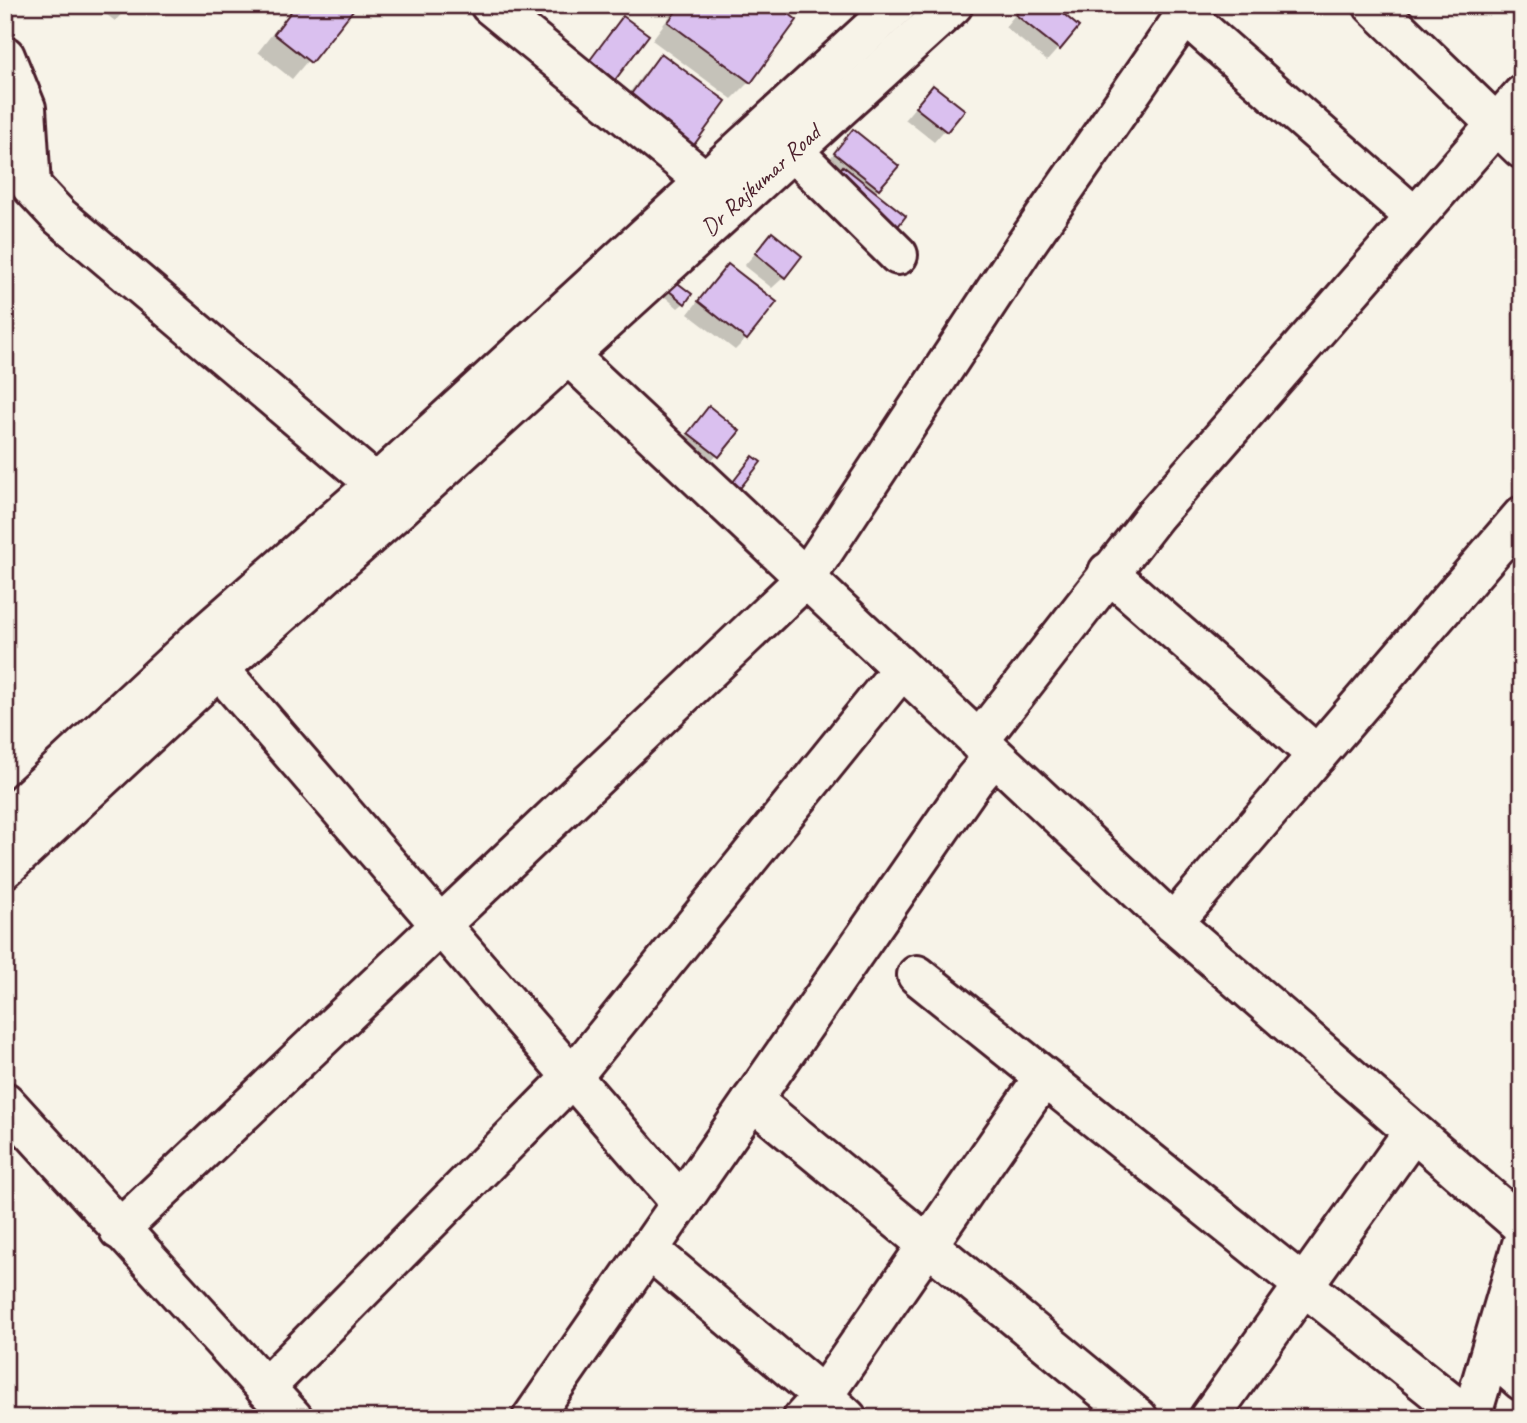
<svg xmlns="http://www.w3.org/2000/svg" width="1527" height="1423" font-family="Caveat,sans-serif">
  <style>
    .shadow { fill: #0003 }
    .building { fill: #dac0ef; stroke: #4a1f2b; stroke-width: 2 }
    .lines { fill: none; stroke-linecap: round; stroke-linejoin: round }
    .minor-casing { stroke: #4a1f2b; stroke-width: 44 }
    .highway-casing { stroke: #4a1f2b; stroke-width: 44 }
    .minor { stroke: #f7f3e8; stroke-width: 38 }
    .highway { stroke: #f7f3e8; stroke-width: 38 }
    .labels { text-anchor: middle; stroke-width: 7; stroke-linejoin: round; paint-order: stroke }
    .street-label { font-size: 24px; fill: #4a1f2b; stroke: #f7f3e8 }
  </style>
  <rect width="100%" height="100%" fill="#f7f3e8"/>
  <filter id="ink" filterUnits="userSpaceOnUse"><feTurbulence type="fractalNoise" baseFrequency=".0143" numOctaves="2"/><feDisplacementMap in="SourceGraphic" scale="14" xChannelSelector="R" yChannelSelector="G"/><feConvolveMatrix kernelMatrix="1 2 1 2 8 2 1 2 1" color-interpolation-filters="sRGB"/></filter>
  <g filter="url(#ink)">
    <g class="shadow">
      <polygon points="94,5 130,5 115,21"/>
      <polygon points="295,5 355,5 292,79 258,52"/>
      <polygon points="678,5 774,5 795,21 749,82 732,99 652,40"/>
      <polygon points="1023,5 1050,5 1077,27 1047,61 1005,27"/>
      <polygon points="623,18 614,79 603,90 579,73"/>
      <polygon points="662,56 723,102 610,119 644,73"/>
      <polygon points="922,99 962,110 934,142 905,119"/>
      <polygon points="842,143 878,188 873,193 824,166"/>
      <polygon points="772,234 784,277 772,288 744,266"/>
      <polygon points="717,277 746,339 735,350 688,314"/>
      <polygon points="670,288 684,303 678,308 664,296"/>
      <polygon points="709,409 737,431 706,468 678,445"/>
    </g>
    <g class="building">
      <polygon points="296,5 357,5 311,63 274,34"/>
      <polygon points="681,5 777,5 797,20 751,83 668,22"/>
      <polygon points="1023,5 1053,5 1079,27 1060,50 1016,15"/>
      <polygon points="623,16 649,35 615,80 590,60"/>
      <polygon points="661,53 726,101 691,149 626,101"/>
      <polygon points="933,85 965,110 947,132 915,107"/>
      <polygon points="853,129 899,166 879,189 834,153"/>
      <polygon points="843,166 906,216 895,230 832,179"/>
      <polygon points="772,232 802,256 785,278 755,253"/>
      <polygon points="728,264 777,302 747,340 698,301"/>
      <polygon points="675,281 692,294 685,304 668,290"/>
      <polygon points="709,406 740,431 719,457 688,433"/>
      <polygon points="753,456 761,462 733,497 726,491"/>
    </g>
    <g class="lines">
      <defs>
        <g id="minor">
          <polyline points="490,5 704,180"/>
          <polyline points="1373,5 1522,149"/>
          <polyline points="5,56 26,108 31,186 59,216 376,484"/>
          <polyline points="793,151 898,255"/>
          <polyline points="568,355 1173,923 1522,1226"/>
          <polyline points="1108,572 1317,755"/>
          <polyline points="219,669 681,1203"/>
          <polyline points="978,742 1155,515 1522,95"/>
          <polyline points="1173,923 1522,516"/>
          <polyline points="917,975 1469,1418"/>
          <polyline points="752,1100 1138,1418"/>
          <polyline points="5,1102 293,1418"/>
          <polyline points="119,1230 806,578 1026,244 1185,15 1415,217"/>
          <polyline points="648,1249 823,1396 803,1418"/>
          <polyline points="1491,1354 1522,1381"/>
          <polyline points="265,1388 572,1077 901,670"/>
          <polyline points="532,1418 974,780 994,756"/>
          <polyline points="847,1418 823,1396 1043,1078"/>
          <polyline points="1209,1418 1413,1132"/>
          <polyline points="1471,1418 1522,1244"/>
        </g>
        <g id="highway">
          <polyline points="5,820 195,643 376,484 897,5"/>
          <path id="s1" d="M5,868l214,-199 180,-160 554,-504"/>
        </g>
      </defs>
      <use href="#minor" class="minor-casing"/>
      <use href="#highway" class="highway-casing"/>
      <use href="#minor" class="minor"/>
      <use href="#highway" class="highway"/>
    </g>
  </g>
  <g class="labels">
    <g class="street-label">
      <text dy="8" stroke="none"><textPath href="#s1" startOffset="1022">Dr Rajkumar Road</textPath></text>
    </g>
  </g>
  <rect width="1527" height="1423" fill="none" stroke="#f7f3e8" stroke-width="28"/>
  <rect x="14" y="14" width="1499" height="1395" fill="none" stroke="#4a1f2b" stroke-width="2.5" filter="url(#ink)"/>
</svg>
